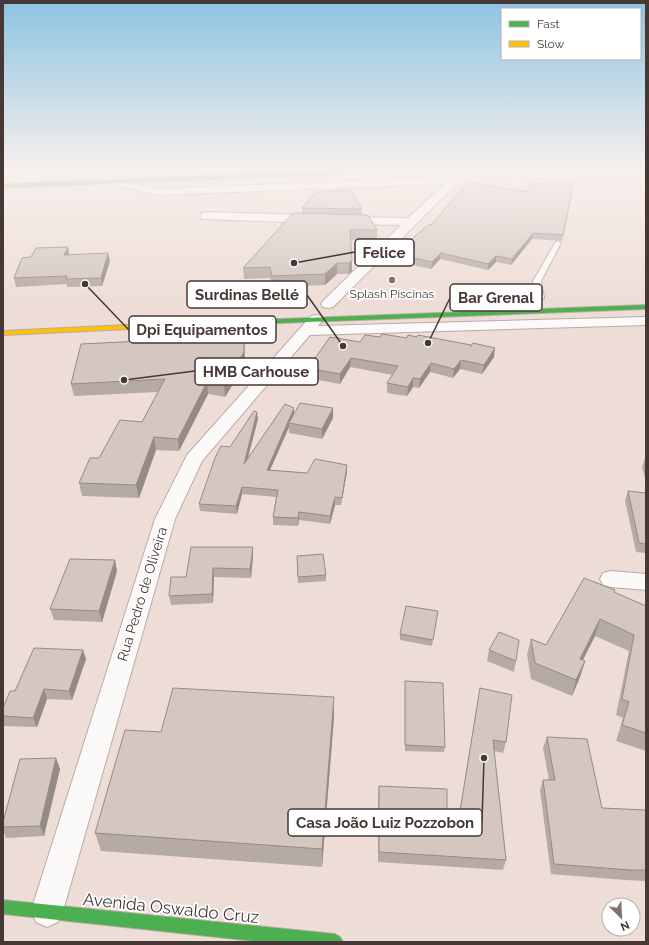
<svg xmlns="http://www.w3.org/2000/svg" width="649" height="945" font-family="Raleway,sans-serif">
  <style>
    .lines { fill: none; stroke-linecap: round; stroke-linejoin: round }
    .lane-casing { stroke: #b8aca7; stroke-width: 2 }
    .street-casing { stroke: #b8aca7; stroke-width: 2 }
    .fast-casing { stroke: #b8aca7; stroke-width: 2 }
    .slow-casing { stroke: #b8aca7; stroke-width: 2 }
    .lane { fill: #fcfaf9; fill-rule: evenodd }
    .street { fill: #fcfaf9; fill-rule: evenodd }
    .fast { fill: #4caf50; fill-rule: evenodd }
    .slow { fill: #ffc107; fill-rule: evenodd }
    .wall { fill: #b6aaa6 }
    .shaded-wall { fill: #948b87 }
    .building { fill: #d4c6c1; stroke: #948b87 }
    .poi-dot { fill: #81726e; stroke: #fff; stroke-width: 1.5 }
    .labels { text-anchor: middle; stroke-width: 3.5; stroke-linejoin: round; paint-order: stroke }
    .far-poi-label { font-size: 12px; fill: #463935; stroke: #fff }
    .street-label { font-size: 14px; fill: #463935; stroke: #fff }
    .near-street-label { font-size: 17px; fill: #463935; stroke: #fff }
    .leader { fill: none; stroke: #463935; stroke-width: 1.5 }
    .callout-dot { fill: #463935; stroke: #fff; stroke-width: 1.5 }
    .callout { fill: #fff; stroke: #463935; stroke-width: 1.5 }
    .callout-label { font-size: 15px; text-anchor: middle; font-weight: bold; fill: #463935 }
  </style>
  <rect width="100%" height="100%" fill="#eeddd7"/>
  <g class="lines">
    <defs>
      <polygon id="lane" points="558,241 561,243 541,281 544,298 540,300 537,300 533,281 555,243"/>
      <g id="street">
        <path d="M501,171c8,0 21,3 27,0h87l-5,3 -96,5 -4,-1z"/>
        <polygon points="458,173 463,176 462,178 333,307 328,308 323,307 321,304 323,301 401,225 347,224 343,223 341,220 343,217 408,218 444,184 159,195 105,183 103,181 109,178 159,189 451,177"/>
        <polygon points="206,212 314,215 318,216 320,219 318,222 314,223 202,219 200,216 202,213"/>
        <polygon points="316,315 321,316 323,319 318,326 646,317 646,325 310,335 202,461 175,519 63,911 58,922 47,927 36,922 31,911 155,519 187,455 311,316"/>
        <polygon points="611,571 646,574 646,590 611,587 603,585 600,579 603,573"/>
      </g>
      <g id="fast">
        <polygon points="320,171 360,171 357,173 3,188 3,184"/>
        <polygon points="646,305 646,309 126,329 122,327 126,325"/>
        <polygon points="3,900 335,934 340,937 343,942 264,942 3,914"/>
      </g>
      <polygon id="slow" points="126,325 129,325 129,329 3,335 3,331"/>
    </defs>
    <use href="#lane" class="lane-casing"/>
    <use href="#street" class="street-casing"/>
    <use href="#fast" class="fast-casing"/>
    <use href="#slow" class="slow-casing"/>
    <use href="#lane" class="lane"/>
    <use href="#street" class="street"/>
    <use href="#fast" class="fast"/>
    <use href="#slow" class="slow"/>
  </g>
  <g class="wall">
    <polygon points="574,181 562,241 532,239 511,265 496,262 488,270 440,259 431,269 398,262 399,255 431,225 527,192 547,184"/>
    <polygon points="302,208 362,209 362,215 377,230 377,241 350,240 352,271 349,274 337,274 325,285 272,287 270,278 244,279 243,268 302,214"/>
    <polygon points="68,247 69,254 110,261 102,286 67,287 67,284 16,287 14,278 31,257"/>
    <polygon points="244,336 245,364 225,397 208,394 179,451 156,450 139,498 82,496 79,483 99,458 142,422 158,392 74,396 71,384"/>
    <polygon points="360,342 494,357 482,374 460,369 453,378 430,372 419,388 413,387 407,396 387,393 387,383 393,375 350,367 340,384 308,378 308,368"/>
    <polygon points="294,414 333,418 322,439 289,433 289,427 270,470 307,473 347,472 341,505 335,505 330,524 299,520 298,526 273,525 273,517 276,497 242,494 237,514 200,511 199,504 230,447 258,419 248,458"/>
    <polygon points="645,458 646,459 646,482 642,467"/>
    <polygon points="628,491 646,493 646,553 636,552 625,500"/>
    <polygon points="253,547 253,556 251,578 214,577 213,603 171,605 169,596 186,577"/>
    <polygon points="297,556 326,575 326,581 298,583"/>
    <polygon points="117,571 102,622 54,620 50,609"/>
    <polygon points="614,593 646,606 646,751 616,741 623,718 616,715 629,651 595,636 583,660 585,661 580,677 572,696 531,679 527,655 531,639 546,645"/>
    <polygon points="438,611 432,646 400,640 400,634"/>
    <polygon points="83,650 86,659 72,700 47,699 37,727 3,726 3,708 15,691"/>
    <polygon points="489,650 516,661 514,672 487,661"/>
    <polygon points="405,681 445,747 444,752 405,751"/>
    <polygon points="478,699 506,742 503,753 494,751 506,860 503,870 378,862 378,797 379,786 447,810 460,811"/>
    <polygon points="334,717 322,867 101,851 95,833 161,732"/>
    <polygon points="547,737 602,808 646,810 646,881 625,880 551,874 540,790 543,780 549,780 543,748"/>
    <polygon points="56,758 60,769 44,836 6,838 3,830 3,822"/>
  </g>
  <g class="shaded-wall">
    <polygon points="533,233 532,239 511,265 512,259"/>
    <polygon points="68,247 69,255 64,255"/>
    <polygon points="108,253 110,261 102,286 101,278"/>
    <polygon points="441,253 440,259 431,269 432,262"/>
    <polygon points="496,256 496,262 488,270 488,264"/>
    <polygon points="352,260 352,271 349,274 349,263"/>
    <polygon points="337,263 337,274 325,285 325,274"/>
    <polygon points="244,336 245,364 225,397 224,384"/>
    <polygon points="495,348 494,357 482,374 484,365"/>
    <polygon points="351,358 350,367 340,384 340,374"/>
    <polygon points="461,360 460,369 453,378 454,369"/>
    <polygon points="431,363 430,372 419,388 420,379"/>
    <polygon points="413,378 413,387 407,396 408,387"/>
    <polygon points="207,382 208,394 179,451 178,439"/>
    <polygon points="294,408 294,415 289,423 289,427 267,477 267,470"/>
    <polygon points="333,408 333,418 322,439 322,429"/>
    <polygon points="257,412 258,419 244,472 244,464"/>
    <polygon points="154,437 156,450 139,498 136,485"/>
    <polygon points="347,465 347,472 341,505 342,498"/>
    <polygon points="242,487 242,494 237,514 236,506"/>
    <polygon points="335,497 335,505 330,524 330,516"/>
    <polygon points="299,512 299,520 298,526 298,518"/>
    <polygon points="253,547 253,556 251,578 250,569"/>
    <polygon points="115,560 117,571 102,622 99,611"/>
    <polygon points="213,568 214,577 213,603 212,594"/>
    <polygon points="600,619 595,636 575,675 580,659"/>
    <polygon points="83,650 86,659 72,700 69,691"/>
    <polygon points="585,661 580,677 572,696 576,680"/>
    <polygon points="44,689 47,699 37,727 33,718"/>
    <polygon points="334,697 334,717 322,867 322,849"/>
    <polygon points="56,758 60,769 44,836 40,826"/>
  </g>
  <g class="building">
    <polygon points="548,179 574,181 563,235 533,233 512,259 496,256 488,264 441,253 432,262 399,255 414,237 428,225 431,225 468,182 527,192 531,182 547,184"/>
    <polygon points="350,190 362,209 302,208 316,192"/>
    <polygon points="293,213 368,215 377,230 350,230 352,260 349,263 337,263 325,274 272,276 270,267 243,268"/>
    <polygon points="68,247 64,255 108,253 101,278 66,279 67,276 14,278 22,258 31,257 36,248"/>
    <polygon points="382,334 407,338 408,335 417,337 418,335 471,345 470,347 473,343 495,348 484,365 461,360 454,369 431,363 420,379 413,378 408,387 387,383 398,366 351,358 340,374 308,368 330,337 360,342 365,335 380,337"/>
    <polygon points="244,336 244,352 224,384 207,382 178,439 154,437 136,485 79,483 90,458 99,458 120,420 142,422 165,379 71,384 81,344"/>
    <polygon points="300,403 333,408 322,429 289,423"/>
    <polygon points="285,404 294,408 267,470 307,473 315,459 347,465 342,498 335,497 330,516 299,512 298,518 273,517 278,490 242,487 236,506 199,504 215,458 221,446 230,447 254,411 257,412 244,464"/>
    <polygon points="628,491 646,493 646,544 639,543"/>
    <polygon points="191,547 253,547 250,569 213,568 212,594 169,596 171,577 186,577"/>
    <polygon points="323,554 326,575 298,577 297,556"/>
    <polygon points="70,559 115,560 99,611 50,609"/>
    <polygon points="584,578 615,590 614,592 646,606 646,733 622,725 629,702 622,699 634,635 600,619 580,659 585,661 576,680 535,663 531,639 546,645"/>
    <polygon points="406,606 438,611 433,640 400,634"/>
    <polygon points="499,632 519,640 516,661 489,650"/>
    <polygon points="34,648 83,650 69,691 44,689 33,718 3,716 3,708 10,691 15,691"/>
    <polygon points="405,681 443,683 445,747 405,745"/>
    <polygon points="173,688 334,697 322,849 95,833 125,730 161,732"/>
    <polygon points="480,688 512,695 506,742 493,740 506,860 379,852 379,786 447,789 447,810 460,811"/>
    <polygon points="547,737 587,739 602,808 646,810 646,870 630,870 554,864 543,780 555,780"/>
    <polygon points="56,758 40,826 3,827 3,822 20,759"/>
  </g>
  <linearGradient id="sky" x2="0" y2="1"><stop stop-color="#8cc3e2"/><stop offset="0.56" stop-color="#f7f0ed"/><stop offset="1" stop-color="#f7f0ed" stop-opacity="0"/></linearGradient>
  <rect width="649" height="303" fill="url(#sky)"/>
  <circle class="poi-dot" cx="392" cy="280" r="4"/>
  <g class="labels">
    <g class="far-poi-label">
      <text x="392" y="298">Splash Piscinas</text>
    </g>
    <g class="street-label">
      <text transform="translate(142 594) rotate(-73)" y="5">Rua Pedro de Oliveira</text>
    </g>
    <g class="near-street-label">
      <text transform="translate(171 908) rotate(6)" y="6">Avenida Oswaldo Cruz</text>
    </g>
  </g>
  <path class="leader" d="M294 263L355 252M343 346L307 295M428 343L450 298M85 284L129 330M124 380L195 371M484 758L482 822"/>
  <g class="callout-dot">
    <circle cx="294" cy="263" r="4"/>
    <circle cx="343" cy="346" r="4"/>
    <circle cx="428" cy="343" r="4"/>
    <circle cx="85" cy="284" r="4"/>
    <circle cx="124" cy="380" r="4"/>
    <circle cx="484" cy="758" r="4"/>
  </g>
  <g class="callout">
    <rect x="355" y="239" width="59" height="27" rx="4"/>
    <rect x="187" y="281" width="120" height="27" rx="4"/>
    <rect x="450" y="284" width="92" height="27" rx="4"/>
    <rect x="129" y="316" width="147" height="27" rx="4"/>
    <rect x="195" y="358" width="123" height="27" rx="4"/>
    <rect x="288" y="809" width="194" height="27" rx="4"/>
  </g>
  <g class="callout-label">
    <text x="384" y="258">Felice</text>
    <text x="247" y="300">Surdinas Bellé</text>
    <text x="496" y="303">Bar Grenal</text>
    <text x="202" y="335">Dpi Equipamentos</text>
    <text x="256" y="377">HMB Carhouse</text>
    <text x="385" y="828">Casa João Luiz Pozzobon</text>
  </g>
  <rect width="649" height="945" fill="none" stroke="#463935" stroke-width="8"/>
  <rect x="501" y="8" width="140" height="52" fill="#ffffff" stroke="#b5b0ae"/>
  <rect x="509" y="21" width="20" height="6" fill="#4caf50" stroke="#b5b0ae"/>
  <text x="537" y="28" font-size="12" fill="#463935">Fast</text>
  <rect x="509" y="41" width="20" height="6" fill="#ffc107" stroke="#b5b0ae"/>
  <text x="537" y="48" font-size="12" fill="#463935">Slow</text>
  <g transform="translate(621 917) rotate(156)"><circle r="19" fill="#ffffff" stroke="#b5b0ae"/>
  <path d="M0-3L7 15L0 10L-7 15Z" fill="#81726e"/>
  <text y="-6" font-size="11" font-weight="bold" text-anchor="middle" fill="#463935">N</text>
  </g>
</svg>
